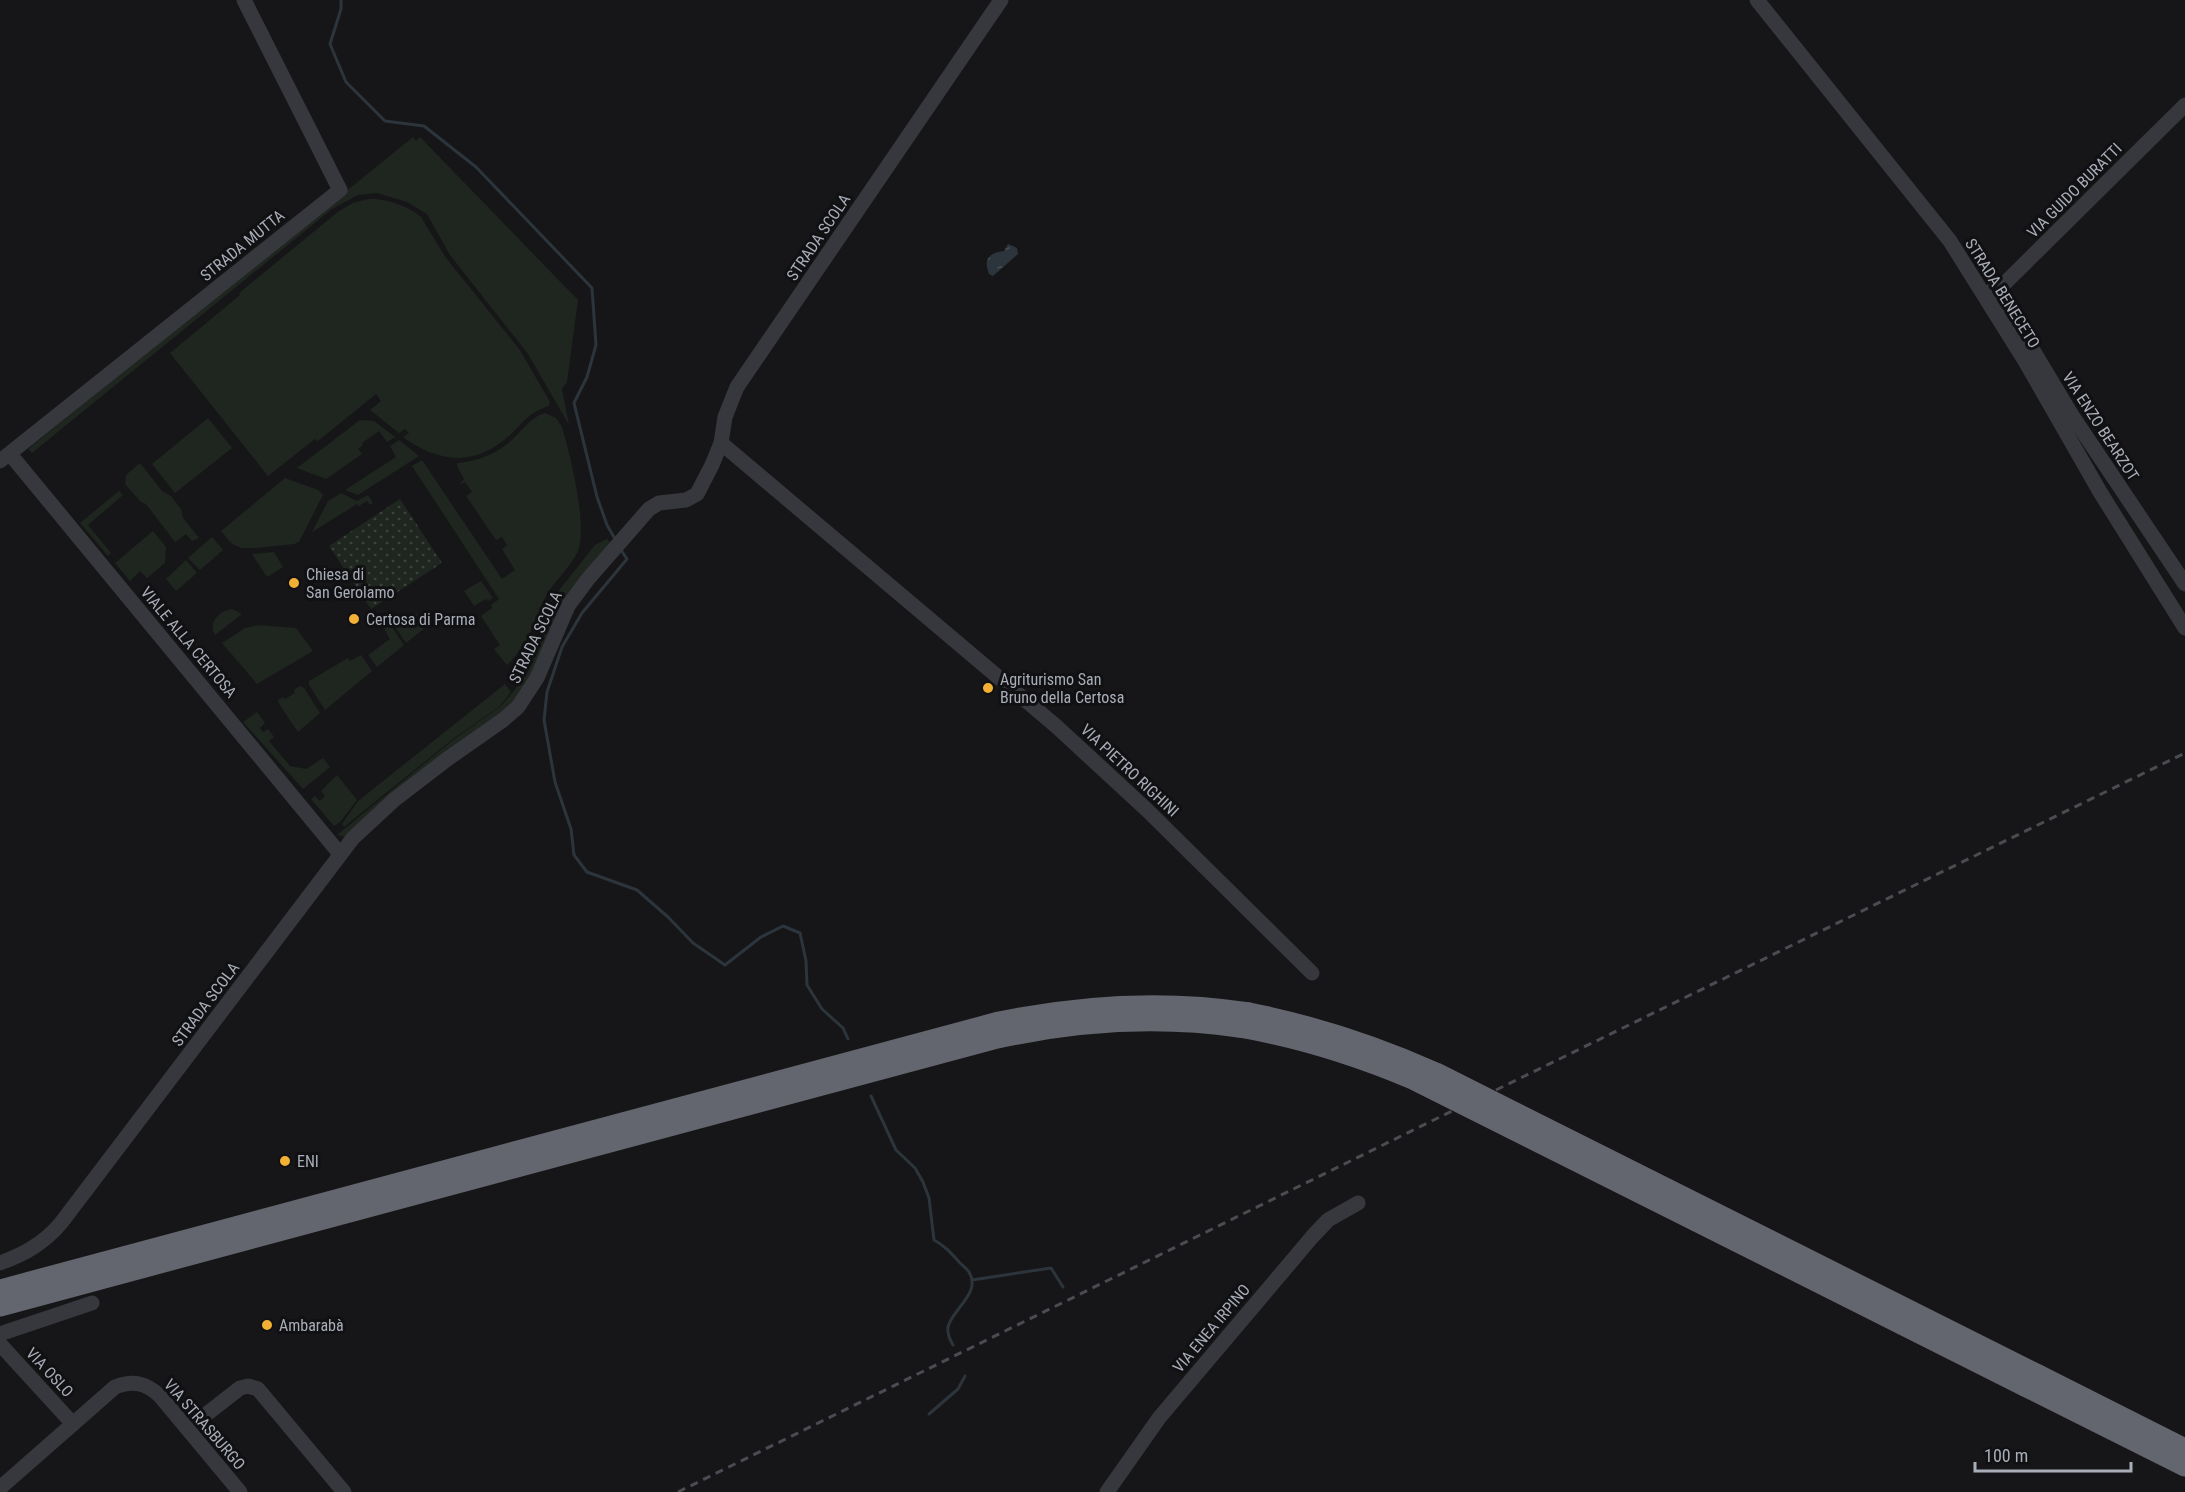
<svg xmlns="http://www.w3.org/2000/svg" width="2185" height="1492" font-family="'Roboto Condensed',sans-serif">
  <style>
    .grass { fill: #1e261f }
    .park { fill: url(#park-dots) }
    .water { fill: url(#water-ripples) }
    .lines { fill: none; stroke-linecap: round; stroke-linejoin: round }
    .stream { stroke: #2c353c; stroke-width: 3 }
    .minor { stroke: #37383d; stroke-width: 15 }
    .highway { stroke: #63666e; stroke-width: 21 }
    .rail { stroke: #4a4c52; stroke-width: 3; stroke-dasharray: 8 6; stroke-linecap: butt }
    .highway-bridge { stroke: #63666e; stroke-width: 21 }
    .poi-dot { fill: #f2b134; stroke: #111113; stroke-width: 2 }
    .labels { text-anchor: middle; stroke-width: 6; stroke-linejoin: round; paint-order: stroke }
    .street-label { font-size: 16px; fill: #a8adb8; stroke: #111113 }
    .poi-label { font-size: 16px; fill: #a8adb8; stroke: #111113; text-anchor: start }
  </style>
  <defs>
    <pattern id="park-dots" width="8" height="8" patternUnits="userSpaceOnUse" patternTransform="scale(1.5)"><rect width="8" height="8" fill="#1e261f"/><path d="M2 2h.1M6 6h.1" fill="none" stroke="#3c433d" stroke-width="1.8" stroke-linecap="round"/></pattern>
    <pattern id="water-ripples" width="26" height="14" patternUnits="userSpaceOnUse" patternTransform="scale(1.5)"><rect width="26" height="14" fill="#2c353c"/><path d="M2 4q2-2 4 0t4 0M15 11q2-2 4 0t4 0" fill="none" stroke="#485056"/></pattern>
  </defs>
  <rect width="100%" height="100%" fill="#161618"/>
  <g class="grass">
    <polygon points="413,137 416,141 420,137 578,300 567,382 562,389 569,425 528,354 450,255 427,214 407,202 377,193 358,195 332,209 32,453 28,449"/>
    <path d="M368,199c17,-1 41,7 53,18l25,41 74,92 30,52 -1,4c-21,7 -24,15 -40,30 -35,31 -70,27 -106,1l6,-4 -4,-4 -6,4 -29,-23 11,-9 -5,-7 -58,47 -3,-2 -47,37 -98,-123 70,-58 -1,-2 100,-82 14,-8z"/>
    <path d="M545,413l11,5 6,9c8,27 27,102 15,126 -8,16 -23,28 -32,45 -13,26 -15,45 -38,67l-13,-16 6,-4 -19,-29 11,-8 -1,-3 8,-6 -87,-133 10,-6 80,119 13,-9 -13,-21 5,-4 -5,-8 -6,3 -30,-44 6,-4 -7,-10 -6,3 5,-6 -6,-11 -1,-5c22,-2 42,-10 58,-26 9,-9 16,-20 30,-24z"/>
    <polygon points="208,418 232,448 175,493 152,464"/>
    <polygon points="360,420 374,421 395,437 387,442 379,431 362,443 363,445 358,449 362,454 326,479 297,468"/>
    <polygon points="399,440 419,456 358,495 345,490 396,457 390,446"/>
    <polygon points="140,463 162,491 171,496 181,509 183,518 199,538 192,541 186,534 175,542 146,504 141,502 125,484 126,475"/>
    <polygon points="285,478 318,490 323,495 299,542 294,544 256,548 242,548 232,544 221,531"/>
    <polygon points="119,491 123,495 88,525 111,553 108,556 80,523"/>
    <polygon points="341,493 357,501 368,495 373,503 370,505 367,501 359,506 357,504 312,532 328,501"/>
    <polygon points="153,531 166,547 165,563 147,578 140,571 130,581 115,563"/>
    <polygon points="212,537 223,550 200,570 188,558"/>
    <polygon points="607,539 612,544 519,700 346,837 337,835 453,740 501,706 517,687 523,682 516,674 533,646 551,601 553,598 526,675 556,594 595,545"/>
    <polygon points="274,552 283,567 267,577 252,554"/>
    <polygon points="186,560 197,573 176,591 166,579"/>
    <polygon points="481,581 493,598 488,601 486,599 474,606 464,591"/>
    <path d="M232,609l10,5 -27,21c-7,-13 4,-24 17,-26z"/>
    <polygon points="416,613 426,627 406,643 395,627"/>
    <polygon points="258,625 296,628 313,651 257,684 222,643 245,628"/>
    <polygon points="387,626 391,626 404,645 377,667 368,655 390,639 384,628"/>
    <polygon points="361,655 372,671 325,710 309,685 309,681 348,658 350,661"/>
    <polygon points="505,684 511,692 500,706 453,739 344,827 342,824 358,801"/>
    <polygon points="300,686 304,688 320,713 298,732 279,704 278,700 283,697 285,699 295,693 294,690"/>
    <polygon points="257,712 265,723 260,728 263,732 268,729 274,737 269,741 290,766 306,769 323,758 330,767 303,789 243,722"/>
    <polygon points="337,775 357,800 340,822 334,826 311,799 315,796 320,801 325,796 321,791"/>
  </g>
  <polygon class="park" points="400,499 442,563 371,609 329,546"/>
  <path class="water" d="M1008,244l9,4 1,6 -25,22 -4,-2c-6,-15 0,-21 15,-23z"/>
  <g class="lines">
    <g class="stream">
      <polyline points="341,0 341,9 330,44 346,82 385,121 424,126 476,167 592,288 596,345 587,377 574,403 597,497 607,525 615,539"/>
      <polyline points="621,550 627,559 582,613 562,647 547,692 544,720 555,782 571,829 574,855 587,872 637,890 668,917 693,943 725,965 761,937 783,926 800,933 806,961 807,985 822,1009 843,1028 848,1039"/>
      <path d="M871,1096l25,54 19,18 8,14 6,16 5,42c11,6 17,13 25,22 3,3 7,6 10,10 13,21 -17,37 -21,55 -1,7 2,13 5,18"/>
      <polyline points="972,1280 1051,1268 1063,1287"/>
      <polyline points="929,1414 958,1389 965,1376"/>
    </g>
    <g class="minor">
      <polyline points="1757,0 1950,241 2025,361 2100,492 2185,628"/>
      <polyline points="1984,295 2004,302 2073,417 2185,584"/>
      <polyline points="1984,295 2003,285 2185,105"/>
      <polyline points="721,443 1056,726 1147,810 1312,973"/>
      <polyline points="10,454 340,854"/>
      <polyline points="0,461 340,190 244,0"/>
      <path d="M0,1263c25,-9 44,-20 61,-40l292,-385 41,-38 52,-40 57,-40 15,-13 19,-29 31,-72 20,-27 61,-70 10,-6 27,-3 11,-6 15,-29 9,-22 4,-26 12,-30 264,-387"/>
      <polyline points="0,1334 92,1303"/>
      <polyline points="0,1344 73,1424"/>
      <polyline points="199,1420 240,1388 248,1386 258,1389 344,1492"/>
      <path d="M0,1488l115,-101c19,-7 31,-4 45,9l80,96"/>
      <polyline points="1107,1492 1159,1418 1312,1237 1328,1220 1358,1203"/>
    </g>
    <g class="highway">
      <path d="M0,1290l999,-268c83,-17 166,-22 250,-9"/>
      <path d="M0,1306l993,-267c81,-18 163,-24 246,-12"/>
      <polyline points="2038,1375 2185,1449"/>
      <polyline points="2025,1386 2185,1466"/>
    </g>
    <g class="rail">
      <polyline points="1496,1090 2185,753"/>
      <polyline points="678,1492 1454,1110"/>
    </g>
    <g class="highway-bridge">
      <path d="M1249,1013c66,13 126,33 187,60l602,302"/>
      <path d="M1239,1027c60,10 117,28 174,52l612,307"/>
    </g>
  </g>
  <g class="poi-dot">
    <circle cx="294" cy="583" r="6"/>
    <circle cx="354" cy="619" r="6"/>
    <circle cx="988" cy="688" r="6"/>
    <circle cx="285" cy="1161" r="6"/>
    <circle cx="267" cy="1325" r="6"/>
  </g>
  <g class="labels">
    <g class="street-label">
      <text transform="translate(2074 190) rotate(-45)" y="6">VIA GUIDO BURATTI</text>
      <text transform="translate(818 237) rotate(-56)" y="6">STRADA SCOLA</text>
      <text transform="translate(242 245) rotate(-39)" y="6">STRADA MUTTA</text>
      <text transform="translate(2003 293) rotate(58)" y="6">STRADA BENECETO</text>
      <text transform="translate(2101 426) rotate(57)" y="6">VIA ENZO BEARZOT</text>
      <text transform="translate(535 637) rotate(-64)" y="6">STRADA SCOLA</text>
      <text transform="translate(189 642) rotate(50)" y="6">VIALE ALLA CERTOSA</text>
      <text transform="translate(1130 770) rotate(43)" y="6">VIA PIETRO RIGHINI</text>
      <text transform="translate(205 1004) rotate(-53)" y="6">STRADA SCOLA</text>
      <text transform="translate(1211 1328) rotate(-50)" y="6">VIA ENEA IRPINO</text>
      <text transform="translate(50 1372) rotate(47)" y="6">VIA OSLO</text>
      <text transform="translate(205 1424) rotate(49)" y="6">VIA STRASBURGO</text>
    </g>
    <g class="poi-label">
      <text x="306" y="580">Chiesa di<tspan x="306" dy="18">San Gerolamo</tspan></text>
      <text x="366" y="625">Certosa di Parma</text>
      <text x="1000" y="685">Agriturismo San<tspan x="1000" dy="18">Bruno della Certosa</tspan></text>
      <text x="297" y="1167">ENI</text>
      <text x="279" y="1331">Ambarabà</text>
    </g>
  </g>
  <path d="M1975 1462v9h156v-9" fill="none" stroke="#a8adb8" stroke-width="3"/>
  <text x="1984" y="1462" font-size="18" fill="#a8adb8" stroke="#111113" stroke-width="4.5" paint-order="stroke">100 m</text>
</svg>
